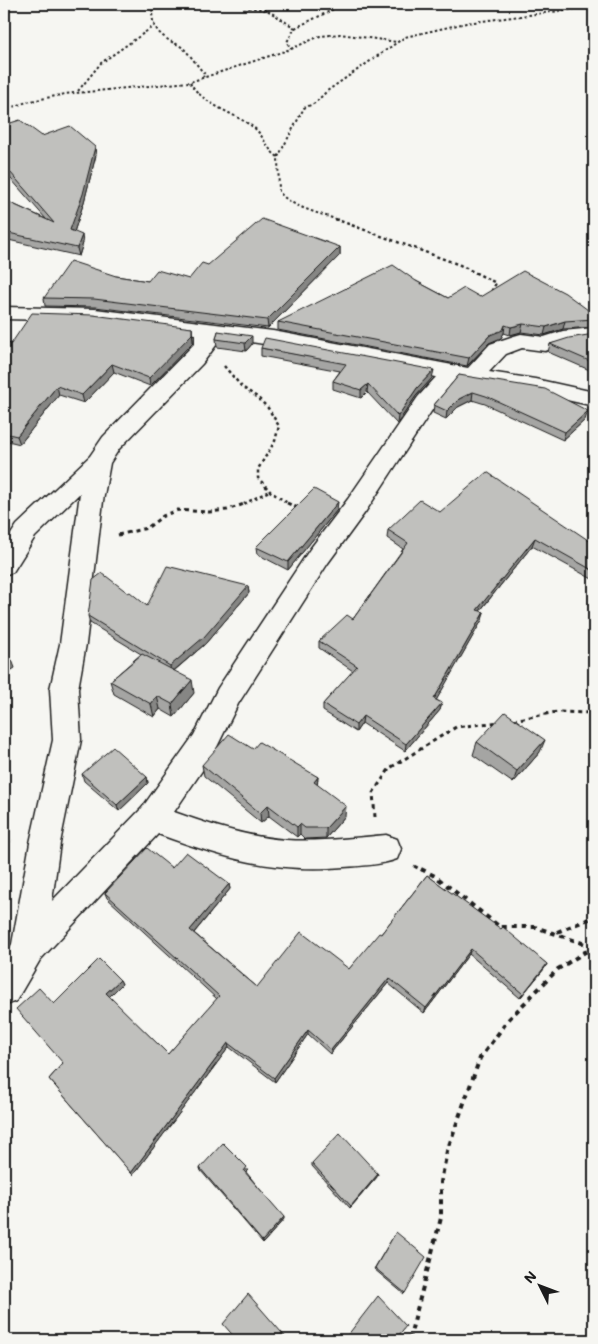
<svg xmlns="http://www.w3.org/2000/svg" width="598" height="1344" font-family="Mali,sans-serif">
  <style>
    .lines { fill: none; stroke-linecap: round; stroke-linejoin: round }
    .minor-casing { stroke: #1c1c1c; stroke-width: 3 }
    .path-far3 { stroke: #1c1c1c; stroke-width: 2; stroke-dasharray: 2.5 2.5; stroke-linecap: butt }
    .path-far2 { stroke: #1c1c1c; stroke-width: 2.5; stroke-dasharray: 3 3; stroke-linecap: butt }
    .path-far1 { stroke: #1c1c1c; stroke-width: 3; stroke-dasharray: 4 4; stroke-linecap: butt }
    .path { stroke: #1c1c1c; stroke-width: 4; stroke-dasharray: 5 5; stroke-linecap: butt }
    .minor { fill: #f6f6f2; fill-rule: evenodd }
    .wall { fill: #a5a5a3; stroke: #1c1c1c }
    .shaded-wall { fill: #868684; stroke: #1c1c1c }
    .building { fill: #c0c0bd; stroke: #1c1c1c }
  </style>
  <rect width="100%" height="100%" fill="#f6f6f2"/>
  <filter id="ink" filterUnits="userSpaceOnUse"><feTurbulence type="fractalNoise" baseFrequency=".02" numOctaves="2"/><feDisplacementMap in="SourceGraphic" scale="10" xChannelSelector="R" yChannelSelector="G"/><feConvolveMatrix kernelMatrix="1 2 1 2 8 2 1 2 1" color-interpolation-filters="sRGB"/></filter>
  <g filter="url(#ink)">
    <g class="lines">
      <defs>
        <path id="minor" d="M4,307l91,2 178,22 195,37 22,-24 24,-8 7,-2 23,3 19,-6 31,-3v12l-28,4 -21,7 -23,-3 -16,6 -17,18 46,7 59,13v14l-59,-13 -78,-12 -23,26 -68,104 -38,52 -90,141 -24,49 -40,59c36,13 73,25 112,28 33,2 67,-2 100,-5l11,4 4,10 -4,10c-17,6 -35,7 -53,8 -71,6 -120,-9 -186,-33l-118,126 -24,41 -12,5v-48l8,-14 18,-101 23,-103 -3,-51 10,-45 20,-151 -45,44 -22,35 -9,3v-30l13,-20 73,-69 13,-19 92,-94v-9l-100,-13 -91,-2zM216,337c74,10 147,24 220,40l-18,20 -70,102 -38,50 -92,139 -24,47 -52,73 -90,93 8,-58 21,-103 -3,-51 8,-45 17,-143 7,-38 9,-14 83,-85 15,-20z"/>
      </defs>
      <use href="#minor" class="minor-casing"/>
      <g class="path-far3">
        <path d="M153,4c-3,18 2,29 19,38 4,2 10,4 13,8 7,7 12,16 20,24l-2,3"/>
        <polyline points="239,4 245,7 267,10 295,28 287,42 291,49"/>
        <polyline points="295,28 330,11 341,4"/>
        <path d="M190,82c12,23 43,30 63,45 11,8 13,22 25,30l1,34c8,15 43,23 59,29"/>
        <polyline points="78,91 101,63 154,26"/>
        <polyline points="4,110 27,102 65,94 190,82 291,49 320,36 340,34 397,42"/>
        <polyline points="278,157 304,108 315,103 327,91 405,37 466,23 575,9 594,9"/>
      </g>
      <g class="path-far2">
        <polyline points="335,219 460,265 496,283 491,292"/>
        <polyline points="224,366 242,387 257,397 268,408 279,426 275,441 258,469 258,478 271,492 289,504"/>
        <polyline points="244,504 269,491"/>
      </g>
      <g class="path-far1">
        <polyline points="287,503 298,508"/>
        <polyline points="118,535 147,528 163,516 178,510 209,512 227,510 247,503"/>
        <polyline points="513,720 557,712 594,713"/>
        <polyline points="375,817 373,793 390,768 456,727 500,722"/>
        <polyline points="4,840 12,841"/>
        <polyline points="414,866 424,871"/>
      </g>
      <g class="path">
        <polyline points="421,869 435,876 500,927 535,927 594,947"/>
        <polyline points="557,932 594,917"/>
        <polyline points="409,1340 441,1218 441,1182 447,1151 480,1058 509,1019 558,969 585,952 594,950"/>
      </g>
      <use href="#minor" class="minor"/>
    </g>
    <g class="wall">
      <polygon points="4,125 42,136 96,155 84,202 74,232 83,243 79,256 4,239 4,200 46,219 4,171"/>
      <polygon points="340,247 340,255 268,328 95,307 45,306 44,298 116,276 148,281 189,279 208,265"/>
      <polygon points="416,281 448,298 480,297 588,310 594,308 594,327 563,329 544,335 521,332 510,335 504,333 501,338 489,343 467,366 278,330 278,322"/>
      <polygon points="192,328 193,342 150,386 114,372 84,403 59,395 20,444 4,440 4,342 11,344"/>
      <polygon points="218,331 252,344 246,351 217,347 216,339"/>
      <polygon points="594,334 594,372 548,352 550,344"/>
      <polygon points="261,348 432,378 416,396 397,424 367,392 361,398 333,389 333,381 340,371 261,356"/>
      <polygon points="459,375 585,420 563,440 485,404 472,400 458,407 446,419 433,413 434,405"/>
      <polygon points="337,510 288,570 257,554 256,547"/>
      <polygon points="440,512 594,544 594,580 532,546 480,611 484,612 482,620 436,700 442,703 440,710 405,751 362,723 356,732 323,711 323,704 353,671 319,648 319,641 353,619 403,549 387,538 388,530"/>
      <polygon points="248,586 249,593 205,644 174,671 194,693 174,717 160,709 154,717 114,694 110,681 141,654 90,623 88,616 128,593 147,606"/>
      <polygon points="477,742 540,752 513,783 473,755"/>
      <polygon points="253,749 318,777 317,785 345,816 326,838 305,839 300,834 297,837 269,816 261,823 204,776 202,765"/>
      <polygon points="82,774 147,777 148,783 119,811 84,781"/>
      <polygon points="172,868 229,884 230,889 194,933 257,987 349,969 381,934 427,875 547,964 544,969 520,998 469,954 424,1013 388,983 330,1054 308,1034 275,1082 229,1047 133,1175 49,1079 63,1063 54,1004 120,980 122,984 109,997 168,1054 217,999 107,898 105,893"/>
      <polygon points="312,1163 377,1177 350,1208 312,1166"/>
      <polygon points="200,1168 248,1170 246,1172 284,1219 263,1243 201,1171"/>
      <polygon points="396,1232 405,1293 404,1294 374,1269"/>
    </g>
    <g class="shaded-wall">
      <polygon points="95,147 96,155 84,202 72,238 70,230"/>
      <polygon points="82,235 83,243 79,256 77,248"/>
      <polygon points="340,247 340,255 268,328 267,320"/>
      <polygon points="565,321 563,329 544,335 546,327"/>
      <polygon points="523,324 521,332 510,335 511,327"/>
      <polygon points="505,325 504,333 501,338 489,343 467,366 469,358 490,335"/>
      <polygon points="192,328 193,342 150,386 149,378"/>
      <polygon points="252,336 252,344 246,351 245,343"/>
      <polygon points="112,364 114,372 84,403 82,395"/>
      <polygon points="434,370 432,378 416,396 397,424 398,416 417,388"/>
      <polygon points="368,384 367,392 361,398 361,390"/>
      <polygon points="57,386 59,395 20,444 17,436"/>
      <polygon points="473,392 472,400 458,407 446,419 447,411 459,399"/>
      <polygon points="588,411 585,420 563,440 565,432"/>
      <polygon points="338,502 337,510 288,570 288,562"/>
      <polygon points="535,538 532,546 475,617 477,610"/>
      <polygon points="248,586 249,593 205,644 171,673 170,666"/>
      <polygon points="484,612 482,620 433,706 434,699"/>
      <polygon points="12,660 15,668 4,675 4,664"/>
      <polygon points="192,680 194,693 174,717 172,704"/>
      <polygon points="4,684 8,693 4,695"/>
      <polygon points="157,696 160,709 154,717 151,704"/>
      <polygon points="442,703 440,710 405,751 406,744"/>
      <polygon points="363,716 362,723 356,732 356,725"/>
      <polygon points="545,740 540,752 513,783 517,771"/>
      <polygon points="147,777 148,783 119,811 117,805"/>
      <polygon points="318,777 317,788 314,782"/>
      <polygon points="268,805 269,816 261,823 260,813"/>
      <polygon points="346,806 345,816 326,838 326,828"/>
      <polygon points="300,824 300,834 297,837 297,827"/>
      <polygon points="229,884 230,889 192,935 190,930"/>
      <polygon points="471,949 469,954 424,1013 426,1008"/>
      <polygon points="547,964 544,969 520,998 523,994"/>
      <polygon points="389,978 388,983 330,1054 331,1050"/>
      <polygon points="120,980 122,984 108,998 106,993"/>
      <polygon points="308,1030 308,1034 275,1082 274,1078"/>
      <polygon points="228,1043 229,1047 133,1175 131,1173"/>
      <polygon points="378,1174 377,1177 350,1208 351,1206"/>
      <polygon points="284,1217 284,1219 263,1243 262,1241"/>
    </g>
    <g class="building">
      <polygon points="20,120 42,136 70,126 95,147 83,194 70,230 82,235 77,248 4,232 4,200 54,223 4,165 4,125"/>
      <polygon points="262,219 340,247 267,320 94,299 44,298 70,261 116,276 148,281 157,270 189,279 202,263 208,265"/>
      <polygon points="393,265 416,281 448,298 464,288 480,297 523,271 565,293 588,310 594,308 594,319 565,321 546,327 523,324 511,327 505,325 503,330 490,335 469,358 278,322"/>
      <polygon points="32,313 93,315 192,328 192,334 149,378 112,364 82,395 57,386 17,436 4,433 4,342 11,344"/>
      <polygon points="218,331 252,336 245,343 216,339"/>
      <polygon points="594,334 594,363 550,344 569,338"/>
      <polygon points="265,338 434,370 417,388 398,416 368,384 361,390 333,381 346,364 261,348"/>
      <polygon points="459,375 545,389 588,411 565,432 486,396 473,392 459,399 447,411 434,405"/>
      <polygon points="487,472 594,544 594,571 535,538 477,610 484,612 434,699 442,703 406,744 363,716 356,725 323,704 357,666 319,641 347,615 353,619 408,543 388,530 420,500 440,512"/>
      <polygon points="314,489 338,502 288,562 256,547"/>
      <polygon points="167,566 248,586 204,637 170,666 88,616 93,580 102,573 128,593 130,592 147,606"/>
      <polygon points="4,653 12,660 4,664"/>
      <polygon points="142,654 192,680 172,704 157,696 151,704 110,681"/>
      <polygon points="505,712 545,740 517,771 477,742"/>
      <polygon points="229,734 253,749 259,742 318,777 314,782 346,806 326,828 305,828 300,824 297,827 268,805 260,813 202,765"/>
      <polygon points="113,747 147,777 117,805 82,774"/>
      <polygon points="147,848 172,868 186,852 229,884 190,930 257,987 301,932 349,969 379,933 381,934 427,875 501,929 503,927 547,964 523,994 471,949 426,1008 389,978 331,1050 308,1030 274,1078 228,1043 131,1173 49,1079 63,1063 16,1009 39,988 54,1004 99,959 120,980 106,993 168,1054 219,996 105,893"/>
      <polygon points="340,1133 378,1174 351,1206 312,1163"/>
      <polygon points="223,1143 247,1167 244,1171 284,1217 262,1241 200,1168"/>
      <polygon points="396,1232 426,1257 405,1293 375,1268"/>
      <polygon points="248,1294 288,1340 237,1340 223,1324"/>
      <polygon points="378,1296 406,1326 395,1340 344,1340"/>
      <polygon points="329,1337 331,1340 326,1340"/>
    </g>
  </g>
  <rect width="598" height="1344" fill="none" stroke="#f6f6f2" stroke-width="20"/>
  <rect x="10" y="10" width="578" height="1324" fill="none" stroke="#1c1c1c" stroke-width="2" filter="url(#ink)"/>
  <g transform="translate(540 1286) rotate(312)" stroke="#f6f6f2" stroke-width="4" paint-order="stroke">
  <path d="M0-4L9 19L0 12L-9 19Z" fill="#1c1c1c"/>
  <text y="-8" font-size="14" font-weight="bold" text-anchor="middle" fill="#1c1c1c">N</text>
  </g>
</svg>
